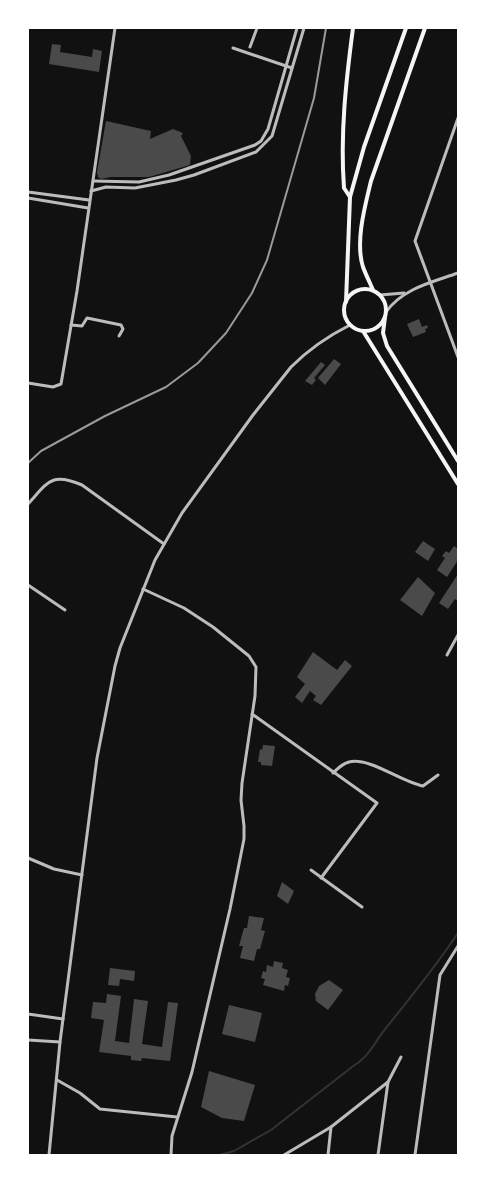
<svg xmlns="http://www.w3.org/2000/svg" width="486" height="1183" font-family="'IBM Plex Sans',sans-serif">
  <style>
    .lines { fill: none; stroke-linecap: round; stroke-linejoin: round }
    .stream { stroke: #333; stroke-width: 2 }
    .building { fill: #4a4a4a }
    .minor { stroke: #bcbcbc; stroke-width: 3 }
    .secondary { stroke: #f5f5f5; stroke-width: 4 }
    .rail { stroke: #9a9a9a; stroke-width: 2 }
  </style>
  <rect width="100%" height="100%" fill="#111"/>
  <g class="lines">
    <path class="stream" d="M220,1155l14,-4 37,-21 81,-63c18,-11 21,-23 34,-39 25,-31 50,-62 72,-95"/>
  </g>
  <g class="building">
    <polygon points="52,44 61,45 60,52 92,57 93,49 102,51 99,72 49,64"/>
    <polygon points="106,121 151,131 150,139 173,129 183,133 181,136 191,156 190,165 149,177 111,177 101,179 98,177 97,172"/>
    <polygon points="419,319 422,327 427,325 428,328 425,329 426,332 413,337 407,324"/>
    <polygon points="334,359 341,364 325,385 318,378"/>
    <polygon points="321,362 325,365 314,378 316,380 312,385 305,381"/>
    <polygon points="423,541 435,549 428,561 415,552"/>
    <polygon points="454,546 458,549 458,560 447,577 437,570 445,558 442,556 446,551 449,553"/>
    <polygon points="458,574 458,601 455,599 448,609 439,603"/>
    <polygon points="418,577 435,593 422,616 400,600"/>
    <polygon points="313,652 337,670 345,660 352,666 321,705 313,700 316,696 310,691 302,703 295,697 305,684 297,677"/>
    <polygon points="263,745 275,746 272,766 261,765 261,762 258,762 260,749 262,750"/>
    <polygon points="282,882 294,891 288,904 277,896"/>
    <polygon points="249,916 264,918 261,930 265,931 260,949 257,949 254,961 240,958 243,946 239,946 244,928 247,928"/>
    <polygon points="274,961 283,963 282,968 288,970 286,977 290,978 288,986 285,985 284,991 263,985 265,979 261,978 263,971 266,972 267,965 273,967"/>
    <polygon points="110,968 135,971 134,981 120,979 119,986 108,985"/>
    <polygon points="329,980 343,990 328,1010 316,1001 315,994 319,986"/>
    <polygon points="107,994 121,996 115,1041 129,1043 134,999 148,1001 142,1044 162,1047 168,1002 178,1003 170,1061 142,1058 141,1061 131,1060 131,1056 99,1052 104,1020 91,1018 93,1002 106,1003"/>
    <polygon points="229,1005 262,1013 255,1042 222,1034"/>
    <polygon points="209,1071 255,1085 244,1121 222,1118 201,1107"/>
  </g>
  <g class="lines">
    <g class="minor">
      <polyline points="250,47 257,28"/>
      <polyline points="233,48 292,68"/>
      <polyline points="458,118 415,241 458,357"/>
      <polyline points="93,181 139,182 169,175 255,145 261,141 268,129 297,28"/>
      <polyline points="91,191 106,187 135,188 176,180 194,175 256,152 272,136 304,28"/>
      <polyline points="28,192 89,200"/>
      <polyline points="28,198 88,208"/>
      <polyline points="380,295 404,293"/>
      <path d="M386,312c17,-24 47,-30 72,-39"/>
      <polyline points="71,325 82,326 87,318 121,325 123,329 119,336"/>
      <polyline points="28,383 53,387 61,384 77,291 115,28"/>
      <path d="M28,504c20,-22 23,-32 54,-19l82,59"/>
      <polyline points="28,585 65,610"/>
      <polyline points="143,589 184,608 213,627 249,656 256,667 255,696 242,783 241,800 244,826 244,839 230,909 192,1072 172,1136 171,1155"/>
      <polyline points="447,655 458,635"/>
      <polyline points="252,714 377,803 321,878"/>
      <path d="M333,773c5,-5 9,-9 16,-11 21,-5 52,20 74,24l15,-11"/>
      <polyline points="28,858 54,869 82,875"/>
      <polyline points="311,870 362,907"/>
      <polyline points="28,1014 63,1019"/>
      <polyline points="28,1040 60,1042"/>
      <polyline points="57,1080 80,1093 100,1109 177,1117"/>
      <path d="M49,1155l11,-113 37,-284 18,-92 5,-18 35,-88 27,-47 71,-98 38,-48c17,-17 37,-31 59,-42"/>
      <polyline points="284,1155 331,1127 388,1082 401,1057"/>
      <polyline points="328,1155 331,1127"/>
      <polyline points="378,1155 388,1082"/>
      <polyline points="415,1155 440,975 458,946"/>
    </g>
    <g class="secondary">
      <path d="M350,197l-6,-9c-4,-54 2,-107 9,-160"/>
      <circle cx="365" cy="310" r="21"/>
      <path d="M373,290c-3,-7 -7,-15 -10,-23 -8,-25 2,-61 8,-86l54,-153"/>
      <polyline points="346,302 350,197 364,147 406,28"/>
      <polyline points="385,317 383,333 387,346 458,461"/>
      <polyline points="363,331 458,484"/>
    </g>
    <polyline class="rail" points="28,463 41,451 105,416 166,387 198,363 226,333 252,293 267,260 314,98 326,28"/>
  </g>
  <rect width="486" height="1183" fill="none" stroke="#ffffff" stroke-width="58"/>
</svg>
